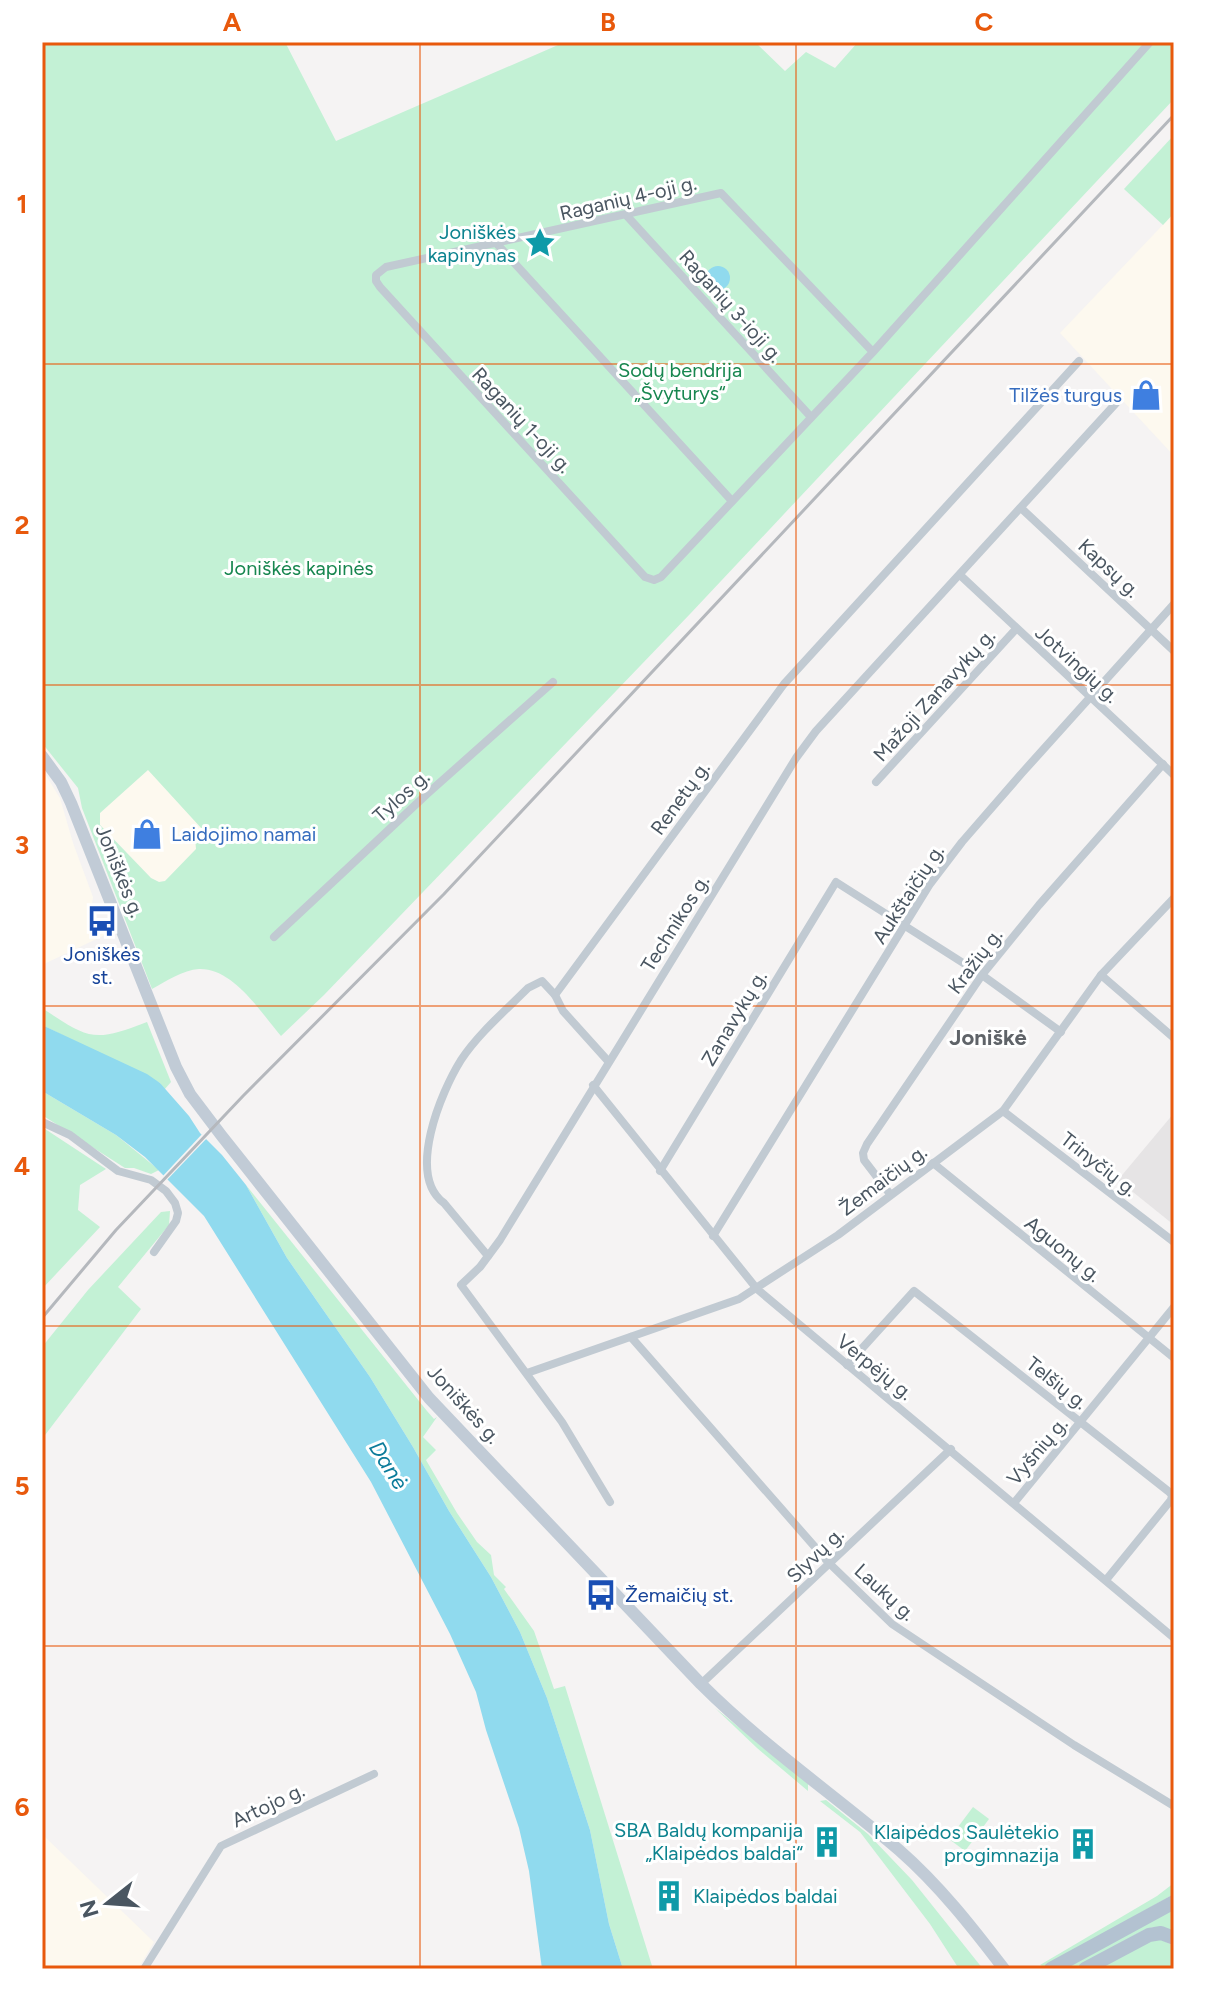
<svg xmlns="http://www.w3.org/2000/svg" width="1216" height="2011" font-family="Figtree,sans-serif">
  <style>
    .commercial { fill: #fdf9ef }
    .education { fill: #e6e4e5 }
    .green { fill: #c3f1d5; fill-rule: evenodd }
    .water { fill: #90daee }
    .pier { fill: #f5f3f3 }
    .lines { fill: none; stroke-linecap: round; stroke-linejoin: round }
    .minor { stroke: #c1cad2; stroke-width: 8 }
    .secondary { stroke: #c1cbd6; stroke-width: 12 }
    .primary { stroke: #b3c2d1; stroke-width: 14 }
    .rail { stroke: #b5b8bd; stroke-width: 3 }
    .grid { fill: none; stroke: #e8590c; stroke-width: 2; stroke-opacity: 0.55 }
    .labels { text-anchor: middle; stroke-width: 6; stroke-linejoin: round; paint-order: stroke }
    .street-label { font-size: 20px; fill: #4a5661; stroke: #fff }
    .culture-label { font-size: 20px; fill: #0d838f; stroke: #fff; text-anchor: end }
    .park-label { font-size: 20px; fill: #17864f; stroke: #fff }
    .shop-label { font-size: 20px; fill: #366cbe; stroke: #fff; text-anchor: end }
    .transit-label { font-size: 20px; fill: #164399; stroke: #fff }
    .neighbourhood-label { font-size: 22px; font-weight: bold; fill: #5f6368; stroke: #fff }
    .water-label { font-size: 22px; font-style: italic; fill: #0c7c9b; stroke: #fff }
    .neatline { fill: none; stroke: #e8590c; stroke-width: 3 }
    .grid-label { font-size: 26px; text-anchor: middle; font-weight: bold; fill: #e8590c }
  </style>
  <rect width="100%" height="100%" fill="#f5f3f3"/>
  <g class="commercial">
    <polygon points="1174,213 1174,456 1060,333"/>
    <polygon points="42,769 60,798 73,843 93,897 92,904 99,924 107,934 44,964 42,961"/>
    <polygon points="148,769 203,829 197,849 165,881 159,882 151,878 100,825 98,818 100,813"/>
    <polygon points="42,1834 154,1942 138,1969 42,1969"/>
  </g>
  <polygon class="education" points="1174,1113 1174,1225 1118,1180"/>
  <g class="green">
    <path d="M42,42h243l51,99 229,-99h190l30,29 21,-19 29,16 23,-26h316v57l-484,515 -366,381 -43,41c-20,-23 -47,-68 -82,-67 -16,1 -33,12 -47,20l-70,-181 -4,-20 -36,-45zM148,770l54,59 -7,8 1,12 -31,32 -6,1 -8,-4 -51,-53v-12z"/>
    <polygon points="1174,135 1174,213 1163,225 1124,189"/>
    <path d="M42,1008c47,31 51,35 105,14l24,60 -7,8 -4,-7 -118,-58z"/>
    <polygon points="42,1091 116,1135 159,1170 151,1174 134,1168 125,1168 42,1115"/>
    <polygon points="42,1127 106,1169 80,1185 78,1210 100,1227 42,1289"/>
    <polygon points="246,1185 427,1411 434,1419 437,1417 423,1437 436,1450 426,1460 457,1513 477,1542 491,1555 494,1575 506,1587 504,1589 534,1631 554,1689 565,1686 653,1969 623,1969 609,1924 590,1830 547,1698 520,1632 491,1577 449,1511 413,1447 370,1377 287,1258"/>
    <polygon points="170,1211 169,1225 118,1287 141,1309 42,1439 42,1347 88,1290 161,1212"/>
    <polygon points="715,1708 808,1783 808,1791 757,1748"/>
    <polygon points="826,1800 868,1834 912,1880 983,1969 959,1969 930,1924 860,1832 820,1801"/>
    <polygon points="973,1807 989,1819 965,1851 949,1839"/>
    <polygon points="1174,1883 1174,1894 1044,1967 1040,1965 1157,1896"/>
    <polygon points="1174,1908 1174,1932 1154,1927 1146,1929 1073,1969 1065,1969"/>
    <polygon points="1156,1937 1174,1946 1174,1969 1097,1969"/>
  </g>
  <g class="water">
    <circle cx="718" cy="278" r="12"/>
    <polygon points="42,1025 147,1074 160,1083 189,1116 200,1133 222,1155 246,1185 287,1258 370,1377 413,1447 449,1511 491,1577 520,1632 547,1698 590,1830 609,1924 623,1969 542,1969 529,1871 519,1828 486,1730 476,1692 450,1634 371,1482 204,1216 145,1157 116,1135 42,1091"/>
  </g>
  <polygon class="pier" points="204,1132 209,1136 165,1182 161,1178"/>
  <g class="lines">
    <g class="minor">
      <polyline points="627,216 811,417"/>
      <polyline points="497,244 732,501"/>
      <polyline points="873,352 721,193 386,267 376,275 376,281 380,287 645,577 654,580 661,577 873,352 1150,42"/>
      <polyline points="1021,508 1174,651"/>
      <polyline points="960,575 1174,775"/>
      <polyline points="876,782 1016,629"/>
      <polyline points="274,937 427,794 553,682"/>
      <polyline points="1101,975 1174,1038"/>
      <polyline points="555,995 784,684 1079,361"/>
      <polyline points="593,1085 757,1289 1174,1638"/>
      <polyline points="1003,1111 1174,1242"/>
      <polyline points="42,1122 70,1135 118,1171 151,1180 166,1191 175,1203 178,1213 176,1221 154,1252"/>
      <polyline points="933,1163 1174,1358"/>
      <polyline points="660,1171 836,882 982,975 1061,1032"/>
      <polyline points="890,1194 864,1160 863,1153 867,1144 982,975 1039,905 1163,764"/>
      <polyline points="713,1236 930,884 962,842 1022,773 1174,604"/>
      <path d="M488,1256l-44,-53c-38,-28 -3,-111 17,-143 17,-26 45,-50 67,-72l14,-7 13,14 8,16 45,50"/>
      <polyline points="631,1337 829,1563 892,1624 1074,1745 1174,1806"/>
      <polyline points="847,1365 914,1291 1168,1491 1172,1495 1171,1500 1106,1580"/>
      <polyline points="527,1373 739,1299 838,1235 1003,1111 1101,975 1174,898"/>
      <polyline points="610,1502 562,1422 461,1285 480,1267 500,1240 796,758 816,731 1118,401"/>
      <polyline points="1014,1503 1174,1307"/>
      <polyline points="701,1684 951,1449"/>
      <polyline points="144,1969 221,1846 374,1774"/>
    </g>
    <path class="secondary" d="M42,756l19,26 10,21 105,264 14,27 31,41 208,263 272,286c61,61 132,110 198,166 40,35 73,77 105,119"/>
    <g class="primary">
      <polyline points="1051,1969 1174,1902"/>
      <polyline points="1085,1969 1149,1935 1161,1933 1174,1938"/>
    </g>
    <polyline class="rail" points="42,1318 116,1230 243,1096 444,894 1174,115"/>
  </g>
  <path class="grid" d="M420,42v1927M796,42v1927M42,364h1132M42,685h1132M42,1006h1132M42,1326h1132M42,1646h1132"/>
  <defs>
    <symbol id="sight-bare" viewBox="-9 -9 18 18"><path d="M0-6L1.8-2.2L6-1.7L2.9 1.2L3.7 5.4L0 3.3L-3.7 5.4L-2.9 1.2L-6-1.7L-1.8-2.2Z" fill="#0f9aa8" stroke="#fff" stroke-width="2.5" paint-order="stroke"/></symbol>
    <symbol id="shop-bare" viewBox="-9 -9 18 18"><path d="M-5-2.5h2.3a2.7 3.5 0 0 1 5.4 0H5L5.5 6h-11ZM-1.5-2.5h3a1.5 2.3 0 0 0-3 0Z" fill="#3f7fe0" stroke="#fff" stroke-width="2.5" paint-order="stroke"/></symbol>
    <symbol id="bus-bare" viewBox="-9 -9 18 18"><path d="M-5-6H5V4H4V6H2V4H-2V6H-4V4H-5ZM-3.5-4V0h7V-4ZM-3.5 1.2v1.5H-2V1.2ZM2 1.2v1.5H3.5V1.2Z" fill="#1a4fb4" stroke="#fff" stroke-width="2.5" paint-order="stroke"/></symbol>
    <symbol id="building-bare" viewBox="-9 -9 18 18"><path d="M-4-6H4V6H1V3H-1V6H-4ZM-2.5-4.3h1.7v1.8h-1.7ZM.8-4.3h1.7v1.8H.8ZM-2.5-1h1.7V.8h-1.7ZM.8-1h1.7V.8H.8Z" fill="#0f9aa8" stroke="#fff" stroke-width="2.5" paint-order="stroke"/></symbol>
  </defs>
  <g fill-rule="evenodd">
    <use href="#sight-bare" x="518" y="221" width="44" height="44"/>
    <use href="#shop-bare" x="1124" y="373" width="44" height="44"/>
    <use href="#shop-bare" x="125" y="812" width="44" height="44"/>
    <use href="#bus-bare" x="80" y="899" width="44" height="44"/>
    <use href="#bus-bare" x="579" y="1573" width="44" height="44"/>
    <use href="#building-bare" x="805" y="1820" width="44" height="44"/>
    <use href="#building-bare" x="1061" y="1822" width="44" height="44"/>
    <use href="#building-bare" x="647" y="1874" width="44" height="44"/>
  </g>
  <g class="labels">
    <g class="street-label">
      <text transform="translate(628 198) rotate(-13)" y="7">Raganių 4-oji g.</text>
      <text transform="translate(731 306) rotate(48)" y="7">Raganių 3-ioji g.</text>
      <text transform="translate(522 420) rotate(47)" y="7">Raganių 1-oji g.</text>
      <text transform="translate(1109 568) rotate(43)" y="7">Kapsų g.</text>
      <text transform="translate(1077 664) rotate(42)" y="7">Jotvingių g.</text>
      <text transform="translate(934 695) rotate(-48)" y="7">Mažoji Zanavykų g.</text>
      <text transform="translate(401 796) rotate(-42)" y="7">Tylos g.</text>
      <text transform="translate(680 798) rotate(-54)" y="7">Renetų g.</text>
      <text transform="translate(120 871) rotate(68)" y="7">Joniškės g.</text>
      <text transform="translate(908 894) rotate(-57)" y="7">Aukštaičių g.</text>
      <text transform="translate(675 923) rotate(-58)" y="7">Technikos g.</text>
      <text transform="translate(975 961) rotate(-53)" y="7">Kražių g.</text>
      <text transform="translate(734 1018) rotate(-59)" y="7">Zanavykų g.</text>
      <text transform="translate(1099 1164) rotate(38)" y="7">Trinyčių g.</text>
      <text transform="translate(883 1180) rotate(-37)" y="7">Žemaičių g.</text>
      <text transform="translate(1063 1249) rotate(39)" y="7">Aguonų g.</text>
      <text transform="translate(875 1367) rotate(39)" y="7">Verpėjų g.</text>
      <text transform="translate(1057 1383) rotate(38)" y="7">Telšių g.</text>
      <text transform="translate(464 1404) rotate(48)" y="7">Joniškės g.</text>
      <text transform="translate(1037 1451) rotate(-50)" y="7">Vyšnių g.</text>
      <text transform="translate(815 1555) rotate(-44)" y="7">Slyvų g.</text>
      <text transform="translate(885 1592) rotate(42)" y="7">Laukų g.</text>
      <text transform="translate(268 1805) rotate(-25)" y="7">Artojo g.</text>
    </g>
    <g class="culture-label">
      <text x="516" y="239">Joniškės<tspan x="516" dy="23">kapinynas</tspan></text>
      <text x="803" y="1837">SBA Baldų kompanija<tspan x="803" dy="23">„Klaipėdos baldai“</tspan></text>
      <text x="1059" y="1839">Klaipėdos Saulėtekio<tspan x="1059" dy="23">progimnazija</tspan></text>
      <text x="693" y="1903" text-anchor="start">Klaipėdos baldai</text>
    </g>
    <g class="park-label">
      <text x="680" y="377">Sodų bendrija<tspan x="680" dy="23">„Švyturys“</tspan></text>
      <text x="299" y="575">Joniškės kapinės</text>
    </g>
    <g class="shop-label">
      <text x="1122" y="402">Tilžės turgus</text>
      <text x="171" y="841" text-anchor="start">Laidojimo namai</text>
    </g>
    <g class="transit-label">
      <text x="102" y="961">Joniškės<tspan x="102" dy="23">st.</tspan></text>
      <text x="625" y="1602" text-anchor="start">Žemaičių st.</text>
    </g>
    <g class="neighbourhood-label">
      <text x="988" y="1045">Joniškė</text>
    </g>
    <g class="water-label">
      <text transform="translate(389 1465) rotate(58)" y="8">Danė</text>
    </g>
  </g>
  <rect width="1216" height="2011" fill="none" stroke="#ffffff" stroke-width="88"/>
  <g transform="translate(108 1903) rotate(253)" stroke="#ffffff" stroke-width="6" paint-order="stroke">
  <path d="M0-6L14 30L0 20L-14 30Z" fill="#4a5661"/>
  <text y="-12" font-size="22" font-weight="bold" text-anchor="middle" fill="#4a5661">N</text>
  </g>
  <rect x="44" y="44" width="1128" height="1923" class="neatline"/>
  <g class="grid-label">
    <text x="232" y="31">A</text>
    <text x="608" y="31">B</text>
    <text x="984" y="31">C</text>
    <text x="22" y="213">1</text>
    <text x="22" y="534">2</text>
    <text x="22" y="854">3</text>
    <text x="22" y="1175">4</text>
    <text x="22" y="1495">5</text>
    <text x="22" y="1816">6</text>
  </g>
</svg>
